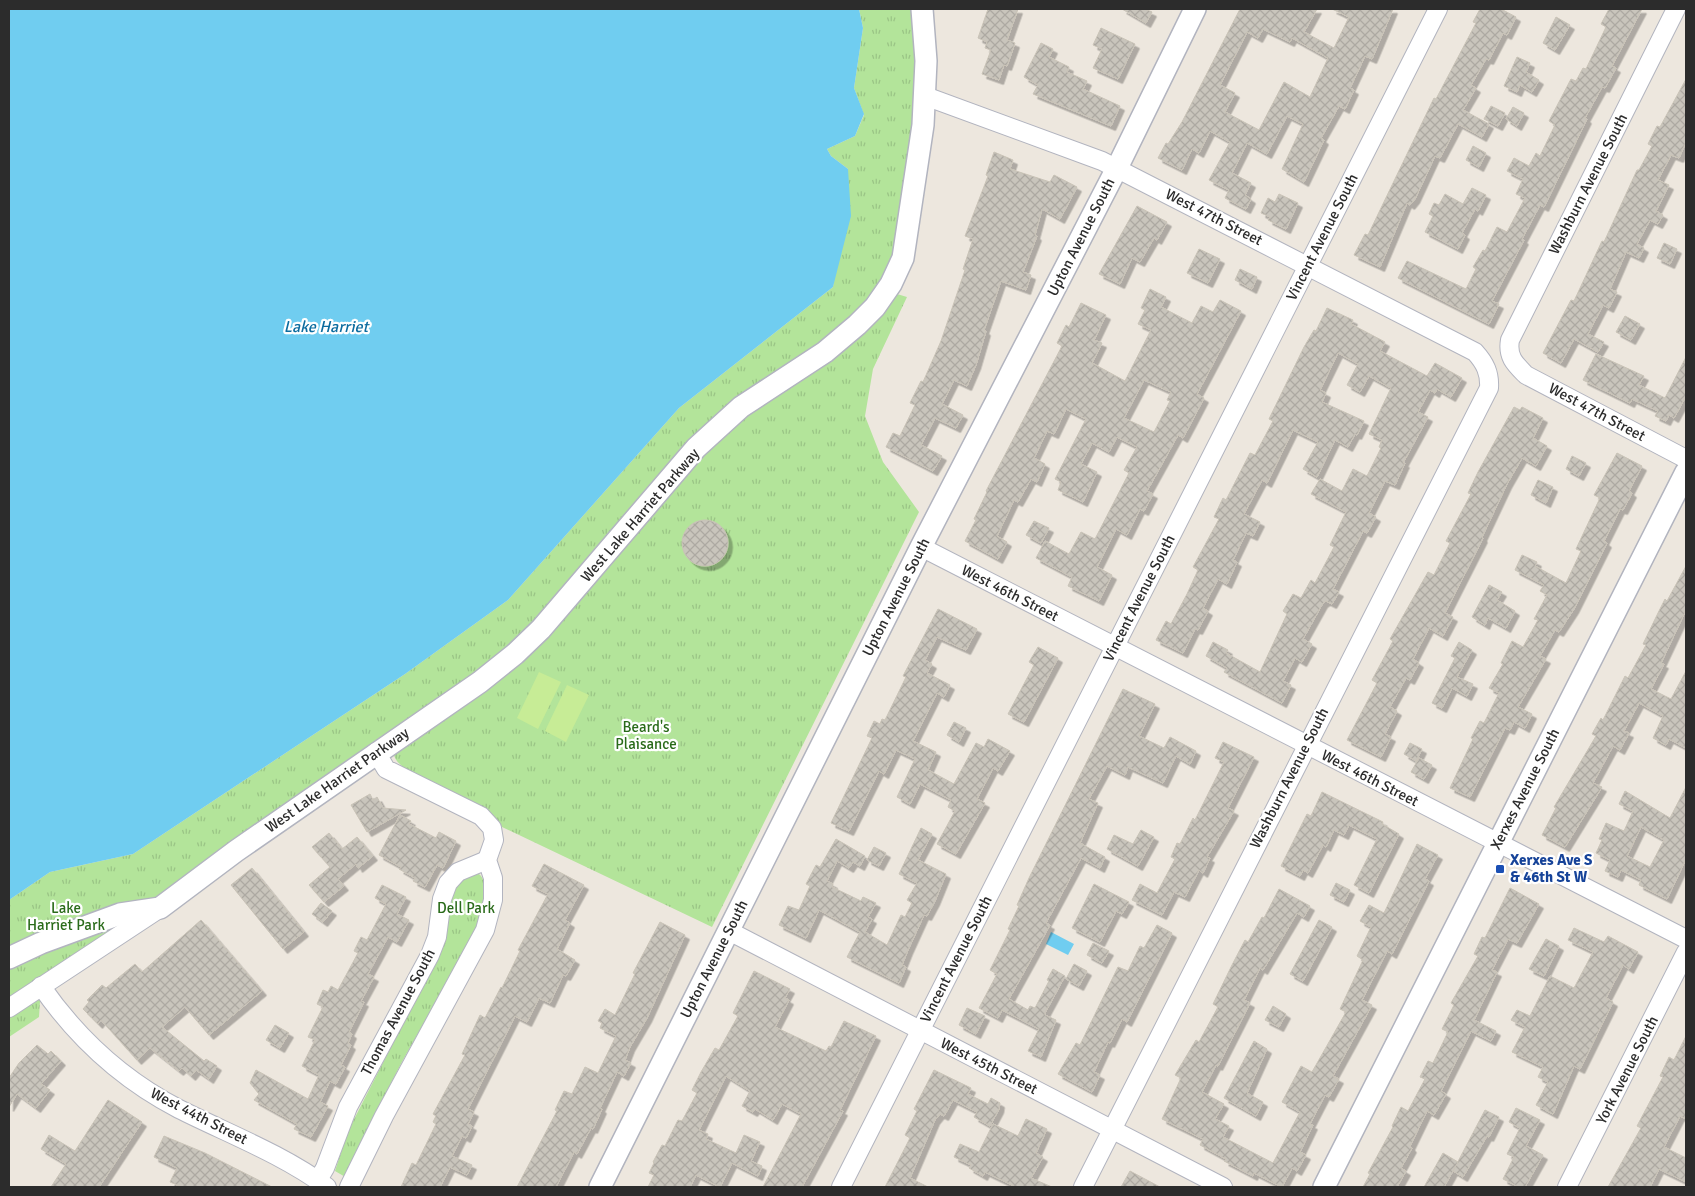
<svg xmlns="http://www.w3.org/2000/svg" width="1695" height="1196" font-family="Signika,sans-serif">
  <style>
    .park { fill: url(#park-tufts) }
    .pitch { fill: #c7ec96 }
    .water { fill: #70cdf0 }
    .building { fill: url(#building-cross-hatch); stroke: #c9c3b7; fill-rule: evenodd; filter: url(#shadow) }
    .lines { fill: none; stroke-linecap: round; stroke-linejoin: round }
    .minor-casing { stroke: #b2b4bf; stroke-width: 20 }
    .tertiary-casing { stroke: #b2b4bf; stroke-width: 24 }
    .minor { stroke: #fff; stroke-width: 18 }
    .tertiary { stroke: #fff; stroke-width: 21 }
    .transit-dot { fill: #1a4fb4; stroke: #fff; stroke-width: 2 }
    .labels { text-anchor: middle; stroke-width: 4.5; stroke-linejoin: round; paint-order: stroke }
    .street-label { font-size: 15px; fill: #2c2c2c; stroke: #fff }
    .park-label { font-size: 15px; fill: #2a6b1a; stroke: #fff }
    .transit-label { font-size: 15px; font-weight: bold; fill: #164399; stroke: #fff; text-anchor: start }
    .water-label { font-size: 16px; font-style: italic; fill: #0c6c9f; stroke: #fff }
  </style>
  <defs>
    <pattern id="park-tufts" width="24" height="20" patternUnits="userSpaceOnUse" patternTransform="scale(1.25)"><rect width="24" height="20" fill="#b3e49a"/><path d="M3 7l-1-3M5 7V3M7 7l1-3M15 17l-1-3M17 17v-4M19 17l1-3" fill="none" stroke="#9ac485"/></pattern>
    <pattern id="building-cross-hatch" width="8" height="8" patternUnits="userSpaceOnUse" patternTransform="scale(1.25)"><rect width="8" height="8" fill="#c9c5bc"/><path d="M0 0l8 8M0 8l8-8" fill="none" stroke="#ada9a2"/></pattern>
    <filter id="shadow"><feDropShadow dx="4.5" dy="4.5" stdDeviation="0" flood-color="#0004"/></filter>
  </defs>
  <rect width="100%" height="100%" fill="#ede7de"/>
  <g class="park">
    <polygon points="859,9 913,9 920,92 891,284 753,398 541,629 41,986 39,1017 9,1037 9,900 50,872 133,854 405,674 508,600 679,408 833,287 848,169 831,156 827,149 855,136 864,115 854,88 863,28"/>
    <path d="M897,294l10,3 -34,72 -8,47 18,46 36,50 -207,415 -210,-100c-16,-27 -107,-50 -108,-73l90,-68 236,-253 112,-73 50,-44z"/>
    <path d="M479,874c11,10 7,31 2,43 -16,45 -46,86 -69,127 -25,43 -44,89 -65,134l-12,-7 13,-40 85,-166 18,-69 7,-13 12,-8z"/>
  </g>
  <g class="pitch">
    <polygon points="539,672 561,682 538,729 517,718"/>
    <polygon points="567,685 589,695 566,742 545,731"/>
  </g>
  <g class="water">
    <polygon points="9,9 859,9 863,28 854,88 864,114 855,136 827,149 831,156 848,169 851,216 833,287 679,408 508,600 405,674 133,854 50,872 9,900"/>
    <polygon points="1051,932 1074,944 1068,955 1046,944"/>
  </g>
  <g class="building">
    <polygon points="988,9 1018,9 1007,40 1015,43 1007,66 1004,65 999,80 982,74 991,50 985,48 987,42 978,38"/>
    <polygon points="1122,9 1145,9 1152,12 1146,23"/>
    <path d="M1240,9h77l-13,23 30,16 15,-31 -17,-8h61l-21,50 -7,-3 -15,32 4,2 -9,19 -6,-3 -18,32 3,2 -20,42 -22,-13 21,-45 -16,-8 -20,38 -20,-11 -15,30 19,10 -6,12 6,4 -5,10 -21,-11 4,-8 -20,-10 21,-38 -20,-11 -11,22 -7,-4 -10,21 -24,-12 8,-15 2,1 14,-22zM1263,29l27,13 2,-4 36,20 -18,39 -26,-15 -25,48 -34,-18 10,-19 -15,-8 27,-53 11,6z"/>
    <polygon points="1480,9 1501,9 1516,17 1507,35 1503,33 1489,60 1486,59 1471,85 1476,88 1463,110 1489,124 1482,137 1458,124 1440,158 1435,156 1415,199 1410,205 1407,203 1380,267 1354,255 1365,234 1368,235 1434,98 1436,99 1476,23 1473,22"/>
    <polygon points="1609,9 1642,9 1612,66 1616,68 1605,88 1602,87 1585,118 1587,119 1544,207 1540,205 1522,239 1524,240 1492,301 1499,304 1489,324 1398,278 1407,261 1466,289 1476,269 1473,267 1483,250 1485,251 1497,227 1507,232 1525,198 1516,194 1523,179 1507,171 1514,158 1529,166 1536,153 1540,156 1555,125 1549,121 1571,79 1576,81 1583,68 1586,69 1606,27 1601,24"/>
    <polygon points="1556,17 1570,25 1555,50 1543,43"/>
    <polygon points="1101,28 1135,44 1118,79 1093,68 1102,49 1093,45"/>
    <polygon points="1041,43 1053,49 1049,57 1069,67 1067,72 1087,81 1083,89 1120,106 1111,126 1033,94 1038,85 1024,77"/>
    <polygon points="1517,57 1530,63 1526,72 1539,80 1532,92 1520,85 1517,92 1504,86"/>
    <polygon points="1686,79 1686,142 1679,158 1671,155 1658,180 1669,185 1656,211 1663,215 1658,224 1650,220 1637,244 1644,248 1639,258 1626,252 1610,289 1617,292 1609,308 1603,305 1588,334 1604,342 1598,352 1574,339 1561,363 1543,353 1571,300 1574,301 1602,241 1604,242 1637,170 1639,170 1652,146 1648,144 1657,126 1660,127"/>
    <polygon points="1491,106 1505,113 1498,126 1484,119"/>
    <polygon points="1513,107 1524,113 1517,126 1506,119"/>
    <polygon points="1473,146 1486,153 1479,167 1466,160"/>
    <polygon points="994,152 1013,160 1010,169 1050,182 1054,175 1077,187 1060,219 1042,209 1035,235 1037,236 1023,272 1031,275 1026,290 1001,281 984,330 986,331 976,365 967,386 954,380 942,404 963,415 956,428 935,418 921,445 942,456 933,471 886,447 893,433 900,436 915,405 910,403 921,381 923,382 941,341 965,270 963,269 973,239 965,236 988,176 986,175"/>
    <polygon points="1472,188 1486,195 1478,211 1475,209 1462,233 1465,235 1458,249 1425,232 1433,216 1429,214 1434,203 1439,205 1445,194 1463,204"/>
    <polygon points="1279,194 1298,203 1286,229 1268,220 1270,217 1261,213 1268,198 1275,202"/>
    <polygon points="1137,206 1167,222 1157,240 1154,238 1140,262 1132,258 1120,284 1099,274"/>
    <polygon points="1664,243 1677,249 1670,264 1657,258"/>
    <polygon points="1199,249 1220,259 1208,283 1187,273"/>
    <polygon points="1240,269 1257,277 1252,289 1235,280"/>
    <path d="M1150,289l16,8 -5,10 31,16 9,-17 12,6 7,-12 21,11 -44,83 7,4 -13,25 -8,15 -5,-3 -31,56 6,3 -9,17 -4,-2 -13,26 -11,-6 -19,38 15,8 -13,26 -31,-15 4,-9 -36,-19 9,-17 24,13 12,-22 14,7 34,-66 -5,-3 13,-23 -20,-10 -8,15 -17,-9 -11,21 16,8 -14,30 -25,-12 3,-8 -6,-3 31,-60 -20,-10 -12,25 -7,-3 -13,27 11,6 -8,18 -6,-3 -13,23 -4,-2 -17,36 10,6 -9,17 -33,-18 11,-21 -2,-1 13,-27 -1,-1 76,-145 -5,-3 9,-18 3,2 12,-24 25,12 -12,25 8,3 -10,20 33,18 26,-51 -13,-6 7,-14 -4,-2zM1144,380l27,12 -4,8 3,1 -16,31 -30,-14z"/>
    <polygon points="1327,308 1353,320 1351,324 1385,342 1380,351 1427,376 1435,363 1462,378 1451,397 1437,389 1435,393 1430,390 1418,412 1428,417 1403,463 1405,463 1395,485 1385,481 1369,513 1376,517 1367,533 1363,531 1333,589 1339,592 1332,604 1326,601 1323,603 1303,639 1312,644 1302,662 1295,658 1283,681 1291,685 1282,703 1224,672 1227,668 1206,656 1213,642 1228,650 1226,653 1260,672 1287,614 1283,611 1293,594 1301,598 1311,580 1315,583 1334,547 1330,545 1346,512 1311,494 1320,479 1342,491 1353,469 1367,476 1381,448 1379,447 1382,440 1369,434 1391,388 1369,376 1360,392 1347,385 1358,364 1338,353 1320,390 1326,393 1322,402 1364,421 1357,435 1355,434 1348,447 1335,440 1317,477 1303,469 1318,442 1293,430 1267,483 1262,480 1244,514 1260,522 1253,536 1246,533 1233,560 1237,562 1227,584 1218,579 1203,608 1208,611 1198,630 1195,629 1183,653 1156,640 1166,621 1171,624 1187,594 1198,570 1193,567 1219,519 1214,517 1223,498 1226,500 1250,453 1255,455 1273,421 1269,419 1304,347 1314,330 1316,331"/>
    <polygon points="1625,316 1640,324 1631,340 1616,332"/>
    <polygon points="1596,354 1644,376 1639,385 1665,398 1686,357 1686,396 1674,418 1669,415 1666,421 1655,416 1658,411 1632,399 1630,403 1583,380"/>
    <polygon points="1514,407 1520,410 1522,407 1543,418 1533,438 1547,446 1536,466 1522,458 1507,484 1482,537 1483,538 1445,613 1453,617 1443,636 1429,628 1413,659 1419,663 1410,680 1406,678 1390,707 1397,711 1385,734 1391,737 1381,757 1347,740 1377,683 1372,680 1393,641 1390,639 1428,572 1434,575 1450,543 1446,541 1471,494 1468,493 1478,472"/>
    <polygon points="1617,453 1642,466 1629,491 1632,493 1623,510 1620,509 1604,541 1607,543 1574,609 1559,632 1555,630 1540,656 1546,659 1518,707 1532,714 1525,728 1514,722 1510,730 1505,728 1470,797 1450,788 1473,739 1471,738 1480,721 1484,723 1499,693 1489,688 1503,664 1501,663 1512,641 1523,647 1538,620 1534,619 1547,595 1540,591 1544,585 1515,570 1522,555 1537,562 1535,566 1566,583 1581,551 1576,549 1600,498 1594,495"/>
    <polygon points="1572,456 1586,463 1579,476 1566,469"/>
    <polygon points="1538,480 1553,487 1546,503 1531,495"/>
    <circle cx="705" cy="543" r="23"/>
    <polygon points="1034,521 1049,528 1041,543 1026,535"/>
    <polygon points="1686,566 1686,610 1661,663 1664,664 1651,689 1671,699 1686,671 1686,748 1669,739 1666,745 1653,738 1663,716 1639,703 1624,731 1629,733 1620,750 1613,746 1593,783 1602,787 1565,847 1542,835 1556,808 1554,807 1596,736 1592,734 1601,718 1603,720 1625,676 1628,678 1646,645 1643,644 1658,613 1665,599 1667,601"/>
    <polygon points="1489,585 1502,592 1497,600 1515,611 1506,628 1488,618 1485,625 1472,617"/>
    <polygon points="938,609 977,629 966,650 937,637 925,660 932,664 927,673 950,685 944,697 937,693 913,741 936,752 928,770 954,784 976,743 984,747 988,739 1010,751 998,771 993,768 977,799 985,803 956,854 937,844 955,811 948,807 951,800 920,784 910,804 897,797 915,759 896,750 884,774 879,771 849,831 831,823 872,738 867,736 874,721 880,724 882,719 885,720 906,677 903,676"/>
    <polygon points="1459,642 1472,650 1457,677 1473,684 1467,696 1452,688 1442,708 1432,703 1455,658 1451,656"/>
    <polygon points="1038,647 1058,658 1024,722 1008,714 1034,665 1029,662"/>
    <polygon points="1123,689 1155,704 1139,736 1164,748 1170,737 1196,751 1190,764 1176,756 1163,783 1128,767 1125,775 1107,766 1089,799 1098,803 1080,843 1105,857 1100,868 1081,858 1046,923 1050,925 1009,999 1028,1010 1030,1006 1035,1008 1049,981 1047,980 1053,969 1065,976 1045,1013 1045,1015 1056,1020 1041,1057 1028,1051 1039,1029 1002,1010 998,1018 979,1008 997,974 990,970 1010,930 1008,929 1019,906 1017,905 1029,878"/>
    <polygon points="954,722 966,728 959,742 947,735"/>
    <polygon points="1223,742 1254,757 1228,808 1234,811 1207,857 1210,858 1203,873 1199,870 1185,897 1174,892 1162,915 1132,900 1140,884 1157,893 1175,859 1171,857 1177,843 1180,844 1193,818 1195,820 1224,762 1215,758"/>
    <polygon points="1410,743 1422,749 1416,761 1404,754"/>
    <polygon points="1419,758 1432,765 1424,779 1411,772"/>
    <path d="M1686,787v72l-19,40 -28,-14 2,-5 -20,-10 -3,7 -13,-6 5,-11 -14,-7 6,-13 -3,-1 7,-16 18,8 9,-20 -14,-7 6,-13 45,27zM1641,827l23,13 -14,27 -23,-11z"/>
    <polygon points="1322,792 1383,822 1382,824 1399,834 1369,893 1354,885 1377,839 1349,825 1344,835 1334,830 1326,847 1323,845 1308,873 1303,870 1300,876 1281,866 1307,814 1311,816"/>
    <polygon points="370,794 373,800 377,797 383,808 406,810 367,832 351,805"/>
    <polygon points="400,815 411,821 409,824 436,838 439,832 456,841 443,868 437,865 425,887 413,881 415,878 399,869 401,867 379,855"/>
    <polygon points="921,828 932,834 918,860 946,874 935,901 927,916 924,915 908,950 902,965 906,967 899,983 847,957 860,932 819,910 806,938 779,925 788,906 799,910 810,886 806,884 816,865 820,867 836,839 865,856 860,866 853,862 849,868 837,861 827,881 833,884 832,887 861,901 863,897 876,903 868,917 872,919 865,932 887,945 901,915 905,917 912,903 907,900 917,883 899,874"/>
    <polygon points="1141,830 1154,837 1138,866 1107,849 1114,835 1133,844"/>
    <polygon points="329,833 342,849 357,837 373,856 358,868 356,864 338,879 344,886 324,902 309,885 330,867 312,847"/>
    <polygon points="1417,844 1438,855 1425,879 1429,881 1392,954 1387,951 1362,1000 1372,1005 1333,1076 1339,1079 1329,1097 1325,1095 1310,1124 1313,1125 1300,1152 1306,1155 1297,1171 1292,1168 1282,1187 1254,1173 1253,1176 1224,1161 1226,1159 1200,1145 1203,1139 1162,1119 1181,1078 1175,1075 1196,1040 1199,1042 1218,1007 1213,1004 1232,965 1245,940 1248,942 1262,917 1264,918 1279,889 1310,906 1304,917 1297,913 1263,970 1260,968 1244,1000 1250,1003 1218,1066 1216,1065 1202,1092 1224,1104 1215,1119 1229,1126 1223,1137 1273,1163 1300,1112 1282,1102 1301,1066 1312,1072 1346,1012 1340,1009 1363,960 1357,956 1371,927 1360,921 1369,905 1384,913"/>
    <polygon points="874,847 886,853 879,866 867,860"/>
    <polygon points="544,864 584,885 565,920 570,923 557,949 575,960 566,976 563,975 550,1003 539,998 527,1022 515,1016 468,1109 474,1112 468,1124 472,1126 466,1138 462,1136 452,1156 472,1165 467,1175 450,1167 440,1187 401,1187 412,1163 416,1165 436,1124 433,1122 436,1116 433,1114 465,1055 462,1054 480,1015 485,1018 501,987 502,988 520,951 518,950 548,894 532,886"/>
    <polygon points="252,868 304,932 283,949 231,885"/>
    <polygon points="1336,883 1350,890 1344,902 1330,895"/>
    <polygon points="1094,884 1129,902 1122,914 1116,911 1100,942 1072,928"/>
    <polygon points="382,885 406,897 397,914 409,920 397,942 388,937 368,974 374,977 361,1001 364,1002 349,1032 352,1034 348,1043 351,1045 341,1065 345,1067 336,1084 330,1081 320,1102 328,1106 311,1137 294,1129 297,1124 254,1100 259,1094 250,1083 256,1070 308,1099 319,1075 302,1066 315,1040 308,1037 323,1007 317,1004 323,990 328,992 331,986 338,990 358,953 354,951 361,937 367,940 386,904 375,898"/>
    <polygon points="1510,888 1539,904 1517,943 1508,939 1492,970 1497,972 1474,1020 1496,1031 1491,1041 1471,1031 1441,1091 1446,1094 1434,1115 1427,1111 1410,1146 1412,1148 1401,1168 1406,1171 1397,1187 1363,1187 1370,1174 1368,1173 1393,1127 1392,1126 1401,1107 1408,1111 1425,1079 1420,1077 1428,1061 1433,1063 1448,1032 1442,1029 1454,1005 1451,1003 1478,956 1474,954 1482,937 1485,938"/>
    <polygon points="321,903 332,911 323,922 312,914"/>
    <polygon points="201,920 262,991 209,1035 185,1007 162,1027 204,1061 206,1059 217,1066 209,1079 196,1070 191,1076 182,1068 179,1071 150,1048 137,1060 101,1020 98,1024 83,1009 89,1002 87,1000 102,985 106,988 135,964 142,972"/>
    <polygon points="1319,920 1332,927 1303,981 1290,974"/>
    <polygon points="660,922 685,935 647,1018 630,1047 625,1060 631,1063 624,1076 617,1072 600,1108 602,1109 593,1129 591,1128 577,1154 574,1152 556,1187 517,1187 557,1111 555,1110 564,1091 572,1094 585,1067 598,1073 616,1036 600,1028 602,1023 598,1021 605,1009 615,1015 635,974 633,973"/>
    <polygon points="1157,925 1172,933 1127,1022 1122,1019 1110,1043 1108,1042 1094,1072 1100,1075 1092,1092 1058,1074 1076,1043 1080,1045 1118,967 1128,971 1140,946 1144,948"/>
    <polygon points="1574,928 1604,942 1608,936 1638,952 1629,969 1623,965 1606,998 1613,1002 1580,1069 1574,1066 1553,1114 1536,1105 1548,1082 1538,1077 1543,1067 1512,1052 1525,1027 1511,1020 1517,1010 1530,1016 1550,976 1574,988 1593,952 1568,940"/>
    <polygon points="1546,939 1559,946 1544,976 1529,969"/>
    <polygon points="1093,943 1109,951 1102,963 1087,955"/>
    <polygon points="1074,964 1087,971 1079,986 1066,979"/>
    <polygon points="754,971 790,989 785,998 789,1000 775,1027 826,1051 829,1046 831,1047 844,1021 876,1036 840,1110 843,1111 802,1187 763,1187 801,1114 782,1104 773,1120 755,1109 753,1112 742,1106 750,1091 726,1076 699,1130 708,1134 706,1139 736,1153 744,1135 760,1142 751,1161 762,1166 758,1176 732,1163 720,1187 696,1175 690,1187 648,1187 654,1175 649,1173 654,1163 653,1162 662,1145 665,1146 678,1120 682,1121 697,1093 692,1090 701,1072 715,1048 719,1050 738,1016 733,1013"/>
    <polygon points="1273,1006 1286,1014 1279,1027 1265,1020"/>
    <polygon points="967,1008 985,1016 976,1034 959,1025"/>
    <polygon points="275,1025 289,1033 280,1048 266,1040"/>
    <polygon points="1686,1036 1686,1119 1680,1116 1664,1147 1686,1158 1686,1182 1659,1169 1650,1187 1608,1187 1641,1128 1637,1126 1663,1077 1660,1076 1669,1057 1674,1060"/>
    <polygon points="1254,1041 1267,1049 1247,1093 1263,1102 1256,1116 1224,1098"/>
    <polygon points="37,1045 48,1054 51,1051 61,1061 41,1084 50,1090 36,1108 17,1094 9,1107 9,1078 19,1063"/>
    <polygon points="934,1070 971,1088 968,1094 988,1104 991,1098 1000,1103 999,1109 990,1126 974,1117 977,1112 953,1100 944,1116 940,1114 935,1120 910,1178 928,1187 885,1187 910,1138 905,1135 917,1111 914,1109"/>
    <polygon points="108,1100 142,1122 99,1187 51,1187 66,1164 41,1149 49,1135 75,1151"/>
    <polygon points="1516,1108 1540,1120 1526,1146 1543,1155 1525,1187 1519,1187 1503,1179 1514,1157 1507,1154 1520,1128 1509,1122"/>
    <polygon points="1485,1110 1499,1117 1489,1137 1487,1136 1463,1177 1453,1171"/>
    <polygon points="1026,1119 1047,1129 1036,1153 1043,1157 1031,1178 1052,1187 1016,1187 985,1172 983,1176 969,1168 971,1165 954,1157 960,1144 979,1152 993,1124 1018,1136"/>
    <polygon points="164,1136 205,1153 272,1187 182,1187 170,1182 177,1168 154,1157"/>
    <polygon points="1443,1153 1458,1162 1444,1187 1424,1187"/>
    <polygon points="1130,1171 1160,1187 1121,1187"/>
  </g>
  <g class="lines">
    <defs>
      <g id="minor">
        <path d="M1676,9l-166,331c-3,17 5,24 16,35l160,84"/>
        <path d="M925,96l177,65 373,191c10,11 15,21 14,36l-406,799"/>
        <polyline points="921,547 1686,939"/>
        <polyline points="729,931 1223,1187"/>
        <path d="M41,986c36,52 82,94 138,123 50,25 103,45 148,78"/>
        <polyline points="9,1008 159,909"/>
        <polyline points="318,1180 325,1168 348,1107 430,955 437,937 442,899 448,883 458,872 487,860"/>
        <polyline points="349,1187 384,1116 485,930 493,900 493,878 487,860 494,840 492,828 481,816 386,769 376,752"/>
        <polyline points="841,1187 1438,9"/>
        <polyline points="1567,1187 1686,952"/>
      </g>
      <g id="tertiary">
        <polyline points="9,958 41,943 120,914 160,908 236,851 480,682 515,654 541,629 696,448 741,407 825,352 857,325 875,307 891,284 903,258 923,125 926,61 922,9"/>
        <polyline points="600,1187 921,547 1117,168 1195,9"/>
        <polyline points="1324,1187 1686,472"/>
      </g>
    </defs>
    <use href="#minor" class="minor-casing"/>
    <use href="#tertiary" class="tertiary-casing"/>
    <use href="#minor" class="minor"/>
    <use href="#tertiary" class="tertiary"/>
  </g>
  <rect class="transit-dot" x="1495" y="864" width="10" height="10" rx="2.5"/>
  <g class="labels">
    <g class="street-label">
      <text transform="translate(1588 184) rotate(-63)" y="5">Washburn Avenue South</text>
      <text transform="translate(1214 217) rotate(27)" y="5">West 47th Street</text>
      <text transform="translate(1081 237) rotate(-63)" y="5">Upton Avenue South</text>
      <text transform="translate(1322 237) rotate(-63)" y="5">Vincent Avenue South</text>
      <text transform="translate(1597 412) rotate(28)" y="5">West 47th Street</text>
      <text transform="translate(640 515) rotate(-49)" y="5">West Lake Harriet Parkway</text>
      <text transform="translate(1010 593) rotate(27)" y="5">West 46th Street</text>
      <text transform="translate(896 597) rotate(-63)" y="5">Upton Avenue South</text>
      <text transform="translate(1139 598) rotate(-63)" y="5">Vincent Avenue South</text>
      <text transform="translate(1289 778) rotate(-63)" y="5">Washburn Avenue South</text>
      <text transform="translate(1370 778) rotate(27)" y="5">West 46th Street</text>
      <text transform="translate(337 780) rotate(-35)" y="5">West Lake Harriet Parkway</text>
      <text transform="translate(1525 789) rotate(-63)" y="5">Xerxes Avenue South</text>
      <text transform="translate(714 959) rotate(-63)" y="5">Upton Avenue South</text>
      <text transform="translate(956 959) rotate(-63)" y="5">Vincent Avenue South</text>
      <text transform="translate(398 1012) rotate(-62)" y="5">Thomas Avenue South</text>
      <text transform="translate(989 1066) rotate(27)" y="5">West 45th Street</text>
      <text transform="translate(1627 1070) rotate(-63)" y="5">York Avenue South</text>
      <text transform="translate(199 1116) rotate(27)" y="5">West 44th Street</text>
    </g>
    <g class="park-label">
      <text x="646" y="732">Beard's<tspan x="646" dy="17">Plaisance</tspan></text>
      <text x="66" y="913">Lake<tspan x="66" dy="17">Harriet Park</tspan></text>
      <text x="466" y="913">Dell Park</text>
    </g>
    <g class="transit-label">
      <text x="1510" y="865">Xerxes Ave S<tspan x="1510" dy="17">&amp; 46th St W</tspan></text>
    </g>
    <g class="water-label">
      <text x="326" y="332">Lake Harriet</text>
    </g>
  </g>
  <rect width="1695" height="1196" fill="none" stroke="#2c2c2c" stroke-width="20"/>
</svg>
